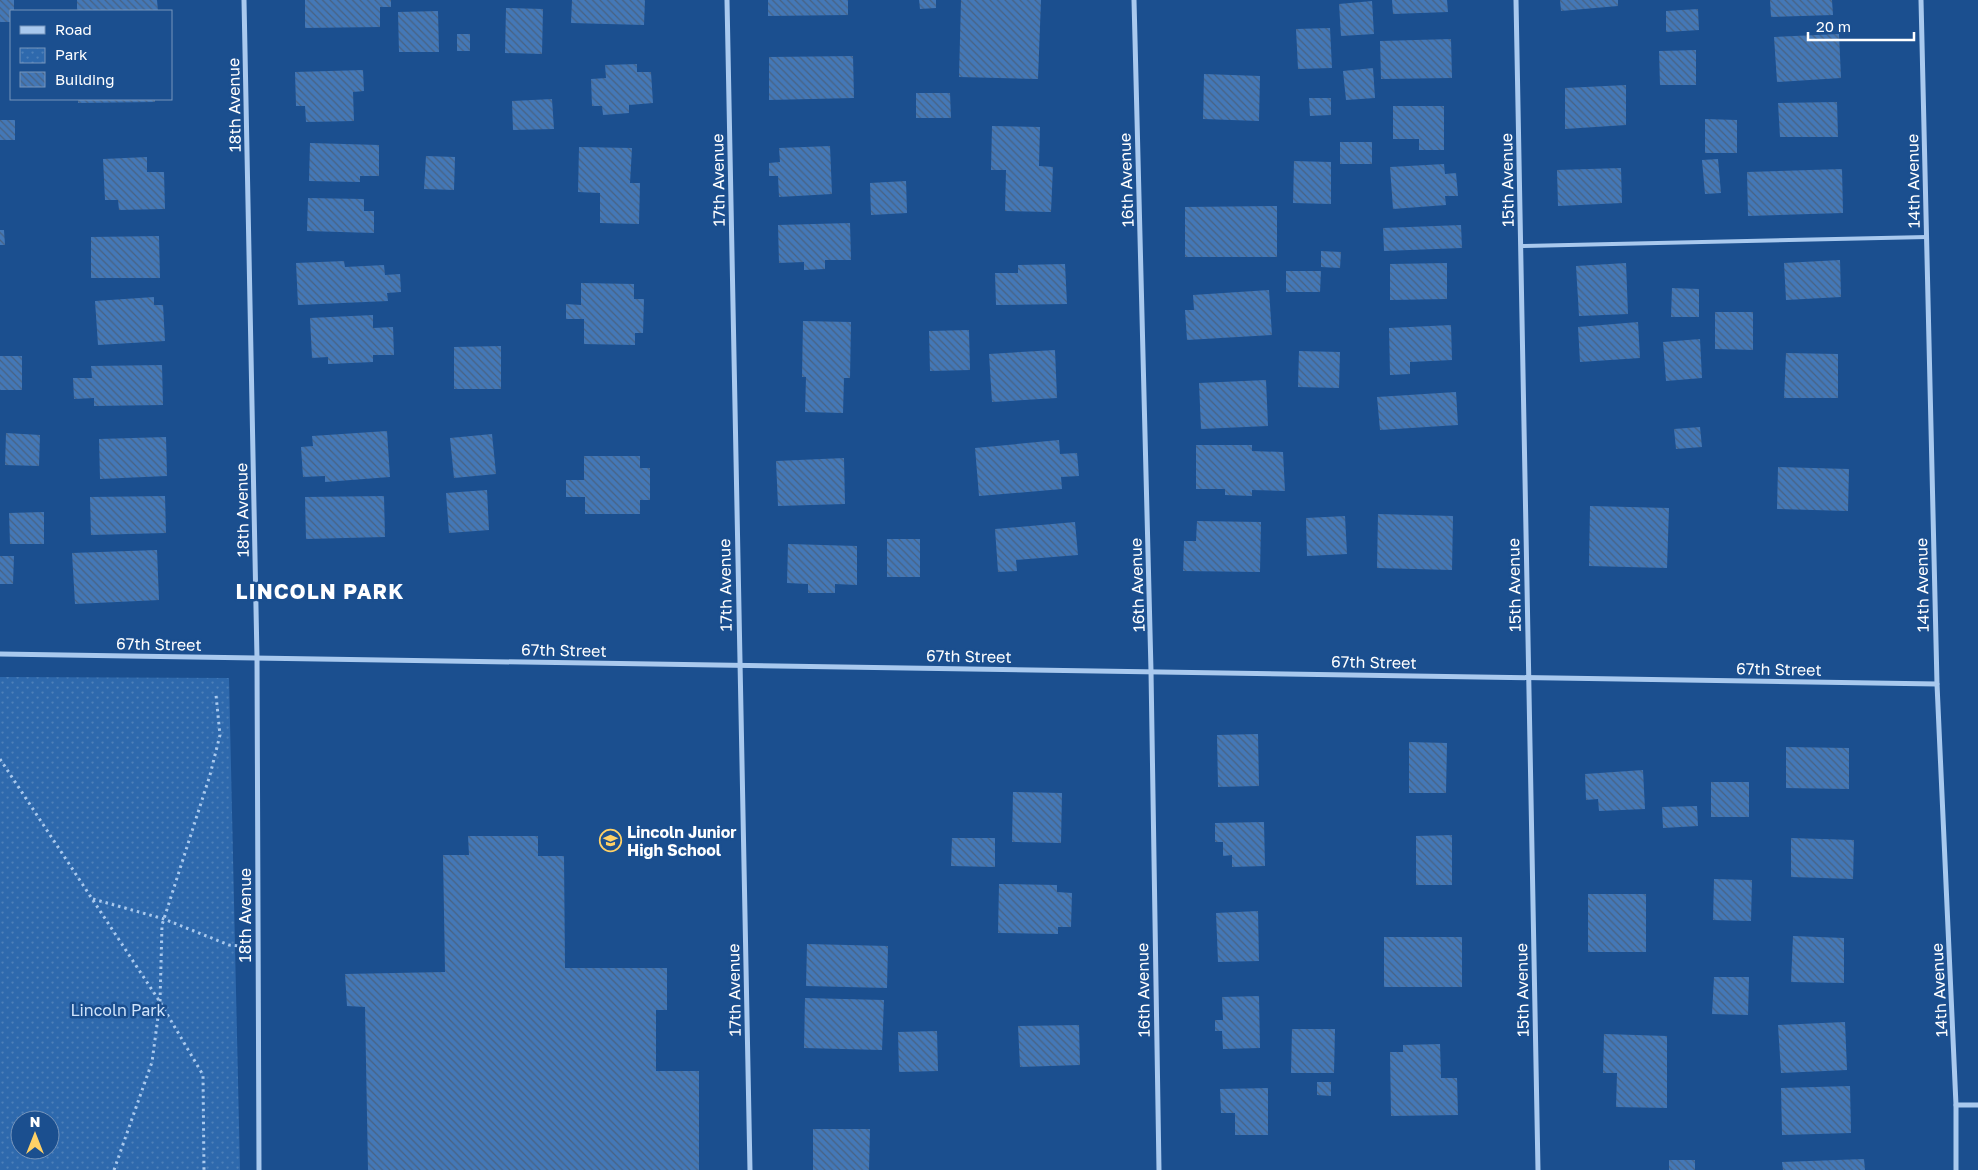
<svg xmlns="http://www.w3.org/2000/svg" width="1978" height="1170" font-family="'Golos Text',sans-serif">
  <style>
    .park { fill: url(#park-dots); fill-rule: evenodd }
    .building { fill: url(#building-back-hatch) }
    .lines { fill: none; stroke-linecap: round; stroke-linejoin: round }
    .path { stroke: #a9c9ee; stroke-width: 3; stroke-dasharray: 2.5 4; stroke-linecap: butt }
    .service { stroke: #a9c9ee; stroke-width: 4 }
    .minor { stroke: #a9c9ee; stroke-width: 5 }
    .labels { text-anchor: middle; stroke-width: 5; stroke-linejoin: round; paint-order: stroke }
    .street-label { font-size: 16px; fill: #fff; stroke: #1b4f8f }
    .poi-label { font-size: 16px; font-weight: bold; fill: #fff; stroke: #1b4f8f; text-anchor: start }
    .park-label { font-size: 16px; fill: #cfe3fa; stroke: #1b4f8f }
    .district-label { font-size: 21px; font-weight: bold; letter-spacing: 1px; fill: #fff; stroke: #1b4f8f }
  </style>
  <defs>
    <pattern id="park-dots" width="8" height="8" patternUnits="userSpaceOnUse" patternTransform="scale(1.25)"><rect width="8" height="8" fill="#2e69ad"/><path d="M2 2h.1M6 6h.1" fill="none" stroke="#4d80b9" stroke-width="1.8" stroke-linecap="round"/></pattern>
    <pattern id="building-back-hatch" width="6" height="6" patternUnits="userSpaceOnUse" patternTransform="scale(1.25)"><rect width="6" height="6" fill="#4478b7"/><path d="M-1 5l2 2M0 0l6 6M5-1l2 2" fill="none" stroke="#486282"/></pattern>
  </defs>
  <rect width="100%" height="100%" fill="#1b4f8f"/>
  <path class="park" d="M0,677l229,1 11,492h-240zM20,1120h30v30h-30z"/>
  <g class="building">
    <polygon points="0,0 14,0 14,11 11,11 11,22 0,22"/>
    <polygon points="77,0 157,0 158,11 77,11"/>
    <polygon points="305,0 391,0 391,7 380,7 380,27 305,28"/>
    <polygon points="572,0 645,0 644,25 571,23"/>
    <polygon points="768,0 848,0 848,15 768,16"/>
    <polygon points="919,0 936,0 936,8 920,9"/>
    <polygon points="961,0 1041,0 1038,79 959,77"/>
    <polygon points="1392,0 1447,0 1448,12 1393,14"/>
    <polygon points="1560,0 1618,0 1618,6 1561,11"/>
    <polygon points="1770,0 1832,0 1833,15 1771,17"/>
    <polygon points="1372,1 1374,34 1341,36 1339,4"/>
    <polygon points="506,8 543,9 542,54 505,53"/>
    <polygon points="1698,9 1699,30 1666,32 1666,11"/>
    <polygon points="438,11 439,52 399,52 398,12"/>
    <polygon points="1330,28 1332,68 1298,69 1296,29"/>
    <rect x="457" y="34" width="13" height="17"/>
    <polygon points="1839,34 1841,78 1777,82 1774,37"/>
    <polygon points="1451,39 1452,78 1381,79 1380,41"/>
    <polygon points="1696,50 1696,85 1660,85 1659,51"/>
    <polygon points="853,56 854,98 769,100 769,57"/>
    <polygon points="637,64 637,72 651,72 653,103 629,105 629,113 603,115 602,106 592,106 591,79 606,78 605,65"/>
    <polygon points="1373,68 1375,98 1346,100 1343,71"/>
    <polygon points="363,70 364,91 353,92 354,121 306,122 305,106 296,106 295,72"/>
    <polygon points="1204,74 1260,76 1259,121 1203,119"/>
    <polygon points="1626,85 1626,125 1565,129 1565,88"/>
    <polygon points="916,93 950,93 951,118 916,118"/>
    <polygon points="1309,98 1331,98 1331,115 1310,116"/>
    <polygon points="78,99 155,99 155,102 78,103"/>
    <polygon points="552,99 554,129 513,130 512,101"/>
    <polygon points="1837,102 1838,137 1780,137 1778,103"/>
    <polygon points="1393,106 1444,106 1444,150 1419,150 1419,139 1393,139"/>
    <polygon points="1705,119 1737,120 1737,153 1705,153"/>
    <rect x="0" y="120" width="15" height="20"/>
    <polygon points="992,126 1040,127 1039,166 1053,167 1051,212 1005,211 1006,170 991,170"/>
    <rect x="1340" y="142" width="32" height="22"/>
    <polygon points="310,143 379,145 379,176 360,176 360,182 309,181"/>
    <polygon points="830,146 832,194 779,197 778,176 769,176 769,163 780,162 779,148"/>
    <polygon points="579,147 632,148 630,183 640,183 639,224 600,223 600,193 578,192"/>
    <polygon points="426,156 455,157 454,190 424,189"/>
    <polygon points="147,157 147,172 164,172 165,209 119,210 118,200 105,200 103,159"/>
    <polygon points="1718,159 1721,193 1705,194 1702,160"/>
    <polygon points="1294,161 1331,162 1331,204 1293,203"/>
    <polygon points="1444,164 1445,174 1456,173 1458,196 1445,196 1446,205 1393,209 1390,167"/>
    <polygon points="1621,168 1622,203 1558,206 1557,170"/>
    <polygon points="1842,169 1843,213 1748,216 1747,172"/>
    <polygon points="906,181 907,213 871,215 870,183"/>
    <polygon points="308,198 364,199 364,211 374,211 374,233 307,231"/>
    <polygon points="1277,206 1277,257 1185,257 1185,207"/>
    <polygon points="850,223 851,260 825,260 825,269 804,270 804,262 779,263 778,225"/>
    <polygon points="1461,225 1462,248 1384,251 1383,228"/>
    <polygon points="0,230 4,230 5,245 0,245"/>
    <polygon points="159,236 160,278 91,278 91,237"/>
    <polygon points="1321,251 1341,252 1340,268 1321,267"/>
    <polygon points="1840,260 1841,297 1786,300 1784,263"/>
    <polygon points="344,261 345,267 384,265 385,275 400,274 401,292 387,293 388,301 298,305 296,263"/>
    <polygon points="1447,263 1447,299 1390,300 1390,264"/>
    <polygon points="1626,263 1628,314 1579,316 1576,266"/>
    <polygon points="1065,264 1067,304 996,305 995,273 1018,273 1018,265"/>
    <polygon points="1286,271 1321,271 1320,292 1286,292"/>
    <polygon points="581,283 634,284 634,299 644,299 643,333 635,333 635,345 584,344 584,319 566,319 566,304 581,305"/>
    <polygon points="1672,288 1699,289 1699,317 1671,317"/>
    <polygon points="1269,290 1272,335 1187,340 1185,310 1194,310 1193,295"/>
    <polygon points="154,297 154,305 163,305 165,341 98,345 95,301"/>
    <polygon points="1715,312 1753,312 1753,350 1715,349"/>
    <polygon points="373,315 373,328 393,327 394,355 373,355 373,362 328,364 328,357 312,358 310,318"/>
    <polygon points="803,321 851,322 850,378 844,378 843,413 805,412 806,377 802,377"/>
    <polygon points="1638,322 1640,358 1580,362 1578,327"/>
    <polygon points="1451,325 1452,360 1410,362 1410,374 1390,375 1389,328"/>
    <polygon points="969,330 970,370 930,371 929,331"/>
    <polygon points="1700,339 1702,378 1666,381 1663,342"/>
    <polygon points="501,346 501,389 454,389 454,347"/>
    <polygon points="1055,350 1057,398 992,402 989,354"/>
    <polygon points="1299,351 1340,352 1339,388 1298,387"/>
    <polygon points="1786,353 1838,354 1838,398 1784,398"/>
    <rect x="0" y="356" width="22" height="34"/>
    <polygon points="162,365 163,405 94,406 94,398 74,399 73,378 92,378 91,366"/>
    <polygon points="1266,380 1268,426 1201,429 1199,383"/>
    <polygon points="1456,392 1458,425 1380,430 1377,397"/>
    <polygon points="1700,427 1702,447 1676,449 1674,429"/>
    <polygon points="387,431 390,477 325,482 325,476 303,477 301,447 313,446 312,436"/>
    <polygon points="6,433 40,435 39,466 5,465"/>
    <polygon points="492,434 496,474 454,478 450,438"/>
    <polygon points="166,437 167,476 100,479 99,439"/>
    <polygon points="1059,440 1060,454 1077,453 1079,476 1061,477 1062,489 979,496 975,448"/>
    <polygon points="1196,445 1252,445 1252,451 1283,452 1285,491 1252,490 1252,496 1225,495 1225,489 1196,489"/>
    <polygon points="584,456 640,456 640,468 650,468 650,500 640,500 640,514 585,514 585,497 566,497 566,480 584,480"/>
    <polygon points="844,458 845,504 778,506 776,461"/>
    <polygon points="1778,467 1849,469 1848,511 1777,509"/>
    <polygon points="487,490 489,530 449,533 446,493"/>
    <polygon points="165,496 166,533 91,535 90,497"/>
    <polygon points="384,496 385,537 306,539 305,497"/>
    <polygon points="1590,506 1669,508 1667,568 1589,566"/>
    <polygon points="44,512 44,544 10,544 9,513"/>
    <polygon points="1378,514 1453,516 1452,570 1377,568"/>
    <polygon points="1345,516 1347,554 1307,556 1306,518"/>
    <polygon points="1197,521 1261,522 1260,572 1183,571 1184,541 1196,541"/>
    <polygon points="1075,522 1078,555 1016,560 1017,571 998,572 995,529"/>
    <rect x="887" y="539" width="33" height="38"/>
    <polygon points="788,544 857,546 857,585 835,584 835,593 808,593 808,584 787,583"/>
    <polygon points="157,550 159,600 75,604 72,553"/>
    <polygon points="0,556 14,556 13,584 0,584"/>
    <polygon points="1258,734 1259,786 1218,787 1217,735"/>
    <polygon points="1409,742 1447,743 1446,793 1409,793"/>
    <polygon points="1786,747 1849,748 1849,789 1786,788"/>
    <polygon points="1643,770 1645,809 1599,811 1598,799 1586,800 1585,774"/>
    <rect x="1711" y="782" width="38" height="35"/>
    <polygon points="1013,792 1062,793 1061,843 1012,842"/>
    <polygon points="1697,806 1698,826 1663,828 1662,807"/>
    <polygon points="1264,822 1265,866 1232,867 1232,855 1223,856 1223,842 1215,842 1215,823"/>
    <polygon points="1452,835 1452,885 1416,885 1416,836"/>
    <polygon points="468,836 538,836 538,856 564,856 565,968 667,968 667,1010 656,1010 656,1071 699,1071 699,1170 368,1170 365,1007 347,1006 345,974 445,972 443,855 469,855"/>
    <polygon points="952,838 995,838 995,867 951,866"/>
    <polygon points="1791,838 1854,840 1853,879 1791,877"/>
    <polygon points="1714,879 1752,880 1751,921 1713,920"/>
    <polygon points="999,884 1057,885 1057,892 1072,893 1071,927 1058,927 1058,934 998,933"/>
    <rect x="1588" y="894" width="58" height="58"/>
    <polygon points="1258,911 1259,961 1218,962 1216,913"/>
    <polygon points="1793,936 1844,938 1844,983 1791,982"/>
    <rect x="1384" y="937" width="78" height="50"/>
    <polygon points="807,944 888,946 887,988 806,986"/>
    <polygon points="1714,977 1749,977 1748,1015 1712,1014"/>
    <polygon points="1259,996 1260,1048 1223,1049 1222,1031 1215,1031 1215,1020 1223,1020 1222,997"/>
    <polygon points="805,998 884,1000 882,1050 804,1048"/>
    <polygon points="1845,1022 1847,1070 1781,1073 1778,1025"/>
    <polygon points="1079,1025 1080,1065 1020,1067 1018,1026"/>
    <polygon points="1292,1029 1335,1029 1334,1073 1291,1073"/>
    <polygon points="937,1031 938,1071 899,1072 898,1032"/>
    <polygon points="1604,1034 1667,1036 1667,1108 1616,1107 1617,1073 1603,1073"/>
    <polygon points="1440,1044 1441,1078 1457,1078 1458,1115 1391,1116 1390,1052 1403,1052 1403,1045"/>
    <polygon points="1317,1082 1331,1082 1331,1096 1317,1095"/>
    <polygon points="1850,1086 1851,1133 1782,1135 1781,1088"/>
    <polygon points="1268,1088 1268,1135 1235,1135 1235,1113 1221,1113 1220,1089"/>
    <polygon points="813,1129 870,1129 869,1170 813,1170"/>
    <polygon points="1864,1159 1865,1170 1783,1170 1782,1162"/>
    <rect x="1669" y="1160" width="26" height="10"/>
  </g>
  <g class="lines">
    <g class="path">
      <polyline points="0,759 160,1002 203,1075 204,1170"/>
      <polyline points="93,899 164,919 229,945 239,946"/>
      <polyline points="114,1170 152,1062 160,1002 162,925 210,775 220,735 216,695"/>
    </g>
    <polyline class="service" points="1521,246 1927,237"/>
    <g class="minor">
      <polyline points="244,0 257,658 259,1170"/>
      <polyline points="727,0 750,1170"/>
      <polyline points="1134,0 1151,671 1159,1170"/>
      <polyline points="1516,0 1538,1170"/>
      <polyline points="1921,0 1937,684 1956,1105 1956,1170"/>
      <polyline points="0,654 1937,684"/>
      <polyline points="1956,1105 1978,1105"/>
    </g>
  </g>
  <defs>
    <symbol id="school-ring" viewBox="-11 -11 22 22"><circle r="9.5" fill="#1b4f8f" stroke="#ffd166" stroke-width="1.5"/><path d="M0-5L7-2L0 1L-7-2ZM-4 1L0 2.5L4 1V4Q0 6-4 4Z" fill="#ffd166"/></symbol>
  </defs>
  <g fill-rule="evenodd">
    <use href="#school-ring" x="598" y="828" width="25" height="25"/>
  </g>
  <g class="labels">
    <g class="street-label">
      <text transform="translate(234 105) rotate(-91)" y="6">18th Avenue</text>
      <text transform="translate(718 180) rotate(-91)" y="6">17th Avenue</text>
      <text transform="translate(1126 180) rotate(-92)" y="6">16th Avenue</text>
      <text transform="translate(1507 180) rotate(-91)" y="6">15th Avenue</text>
      <text transform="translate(1913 181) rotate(-91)" y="6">14th Avenue</text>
      <text transform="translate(242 510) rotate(-91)" y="6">18th Avenue</text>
      <text transform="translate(725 585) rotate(-91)" y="6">17th Avenue</text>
      <text transform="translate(1137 585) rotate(-92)" y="6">16th Avenue</text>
      <text transform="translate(1514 585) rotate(-91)" y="6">15th Avenue</text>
      <text transform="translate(1922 585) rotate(-91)" y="6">14th Avenue</text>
      <text transform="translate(159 644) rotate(1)" y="6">67th Street</text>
      <text transform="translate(564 650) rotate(1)" y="6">67th Street</text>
      <text transform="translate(969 656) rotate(1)" y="6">67th Street</text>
      <text transform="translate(1374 662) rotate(1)" y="6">67th Street</text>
      <text transform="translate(1779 669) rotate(1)" y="6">67th Street</text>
      <text transform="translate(245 915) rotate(-90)" y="6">18th Avenue</text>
      <text transform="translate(734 990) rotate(-91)" y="6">17th Avenue</text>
      <text transform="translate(1143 990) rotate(-91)" y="6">16th Avenue</text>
      <text transform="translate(1522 990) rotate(-91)" y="6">15th Avenue</text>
      <text transform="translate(1939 990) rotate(-93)" y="6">14th Avenue</text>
    </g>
    <g class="poi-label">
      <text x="627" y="838">Lincoln Junior<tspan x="627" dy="18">High School</tspan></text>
    </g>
    <g class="park-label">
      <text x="118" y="1016">Lincoln Park</text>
    </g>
    <g class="district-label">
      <text x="320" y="599">LINCOLN PARK</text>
    </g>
  </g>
  <rect x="10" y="10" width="162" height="90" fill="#1b4f8f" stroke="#7695bc"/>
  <rect x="20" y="26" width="25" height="8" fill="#a9c9ee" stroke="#7695bc"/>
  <text x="55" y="35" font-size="15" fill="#ffffff">Road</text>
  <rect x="20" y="48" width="25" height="15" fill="url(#park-dots)" stroke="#7695bc"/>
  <text x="55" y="60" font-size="15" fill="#ffffff">Park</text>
  <rect x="20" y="72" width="25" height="15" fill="url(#building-back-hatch)" stroke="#7695bc"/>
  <text x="55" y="85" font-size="15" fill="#ffffff">Building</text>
  <g transform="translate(35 1135)"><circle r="24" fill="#1b4f8f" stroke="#7695bc"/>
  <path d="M0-4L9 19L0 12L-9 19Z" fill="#ffd166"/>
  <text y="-8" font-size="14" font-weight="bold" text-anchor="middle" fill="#ffffff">N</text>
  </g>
  <path d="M1808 32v8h106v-8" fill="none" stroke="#ffffff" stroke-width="2.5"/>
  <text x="1816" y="32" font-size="15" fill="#ffffff" stroke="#1b4f8f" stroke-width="4" paint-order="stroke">20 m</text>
</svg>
